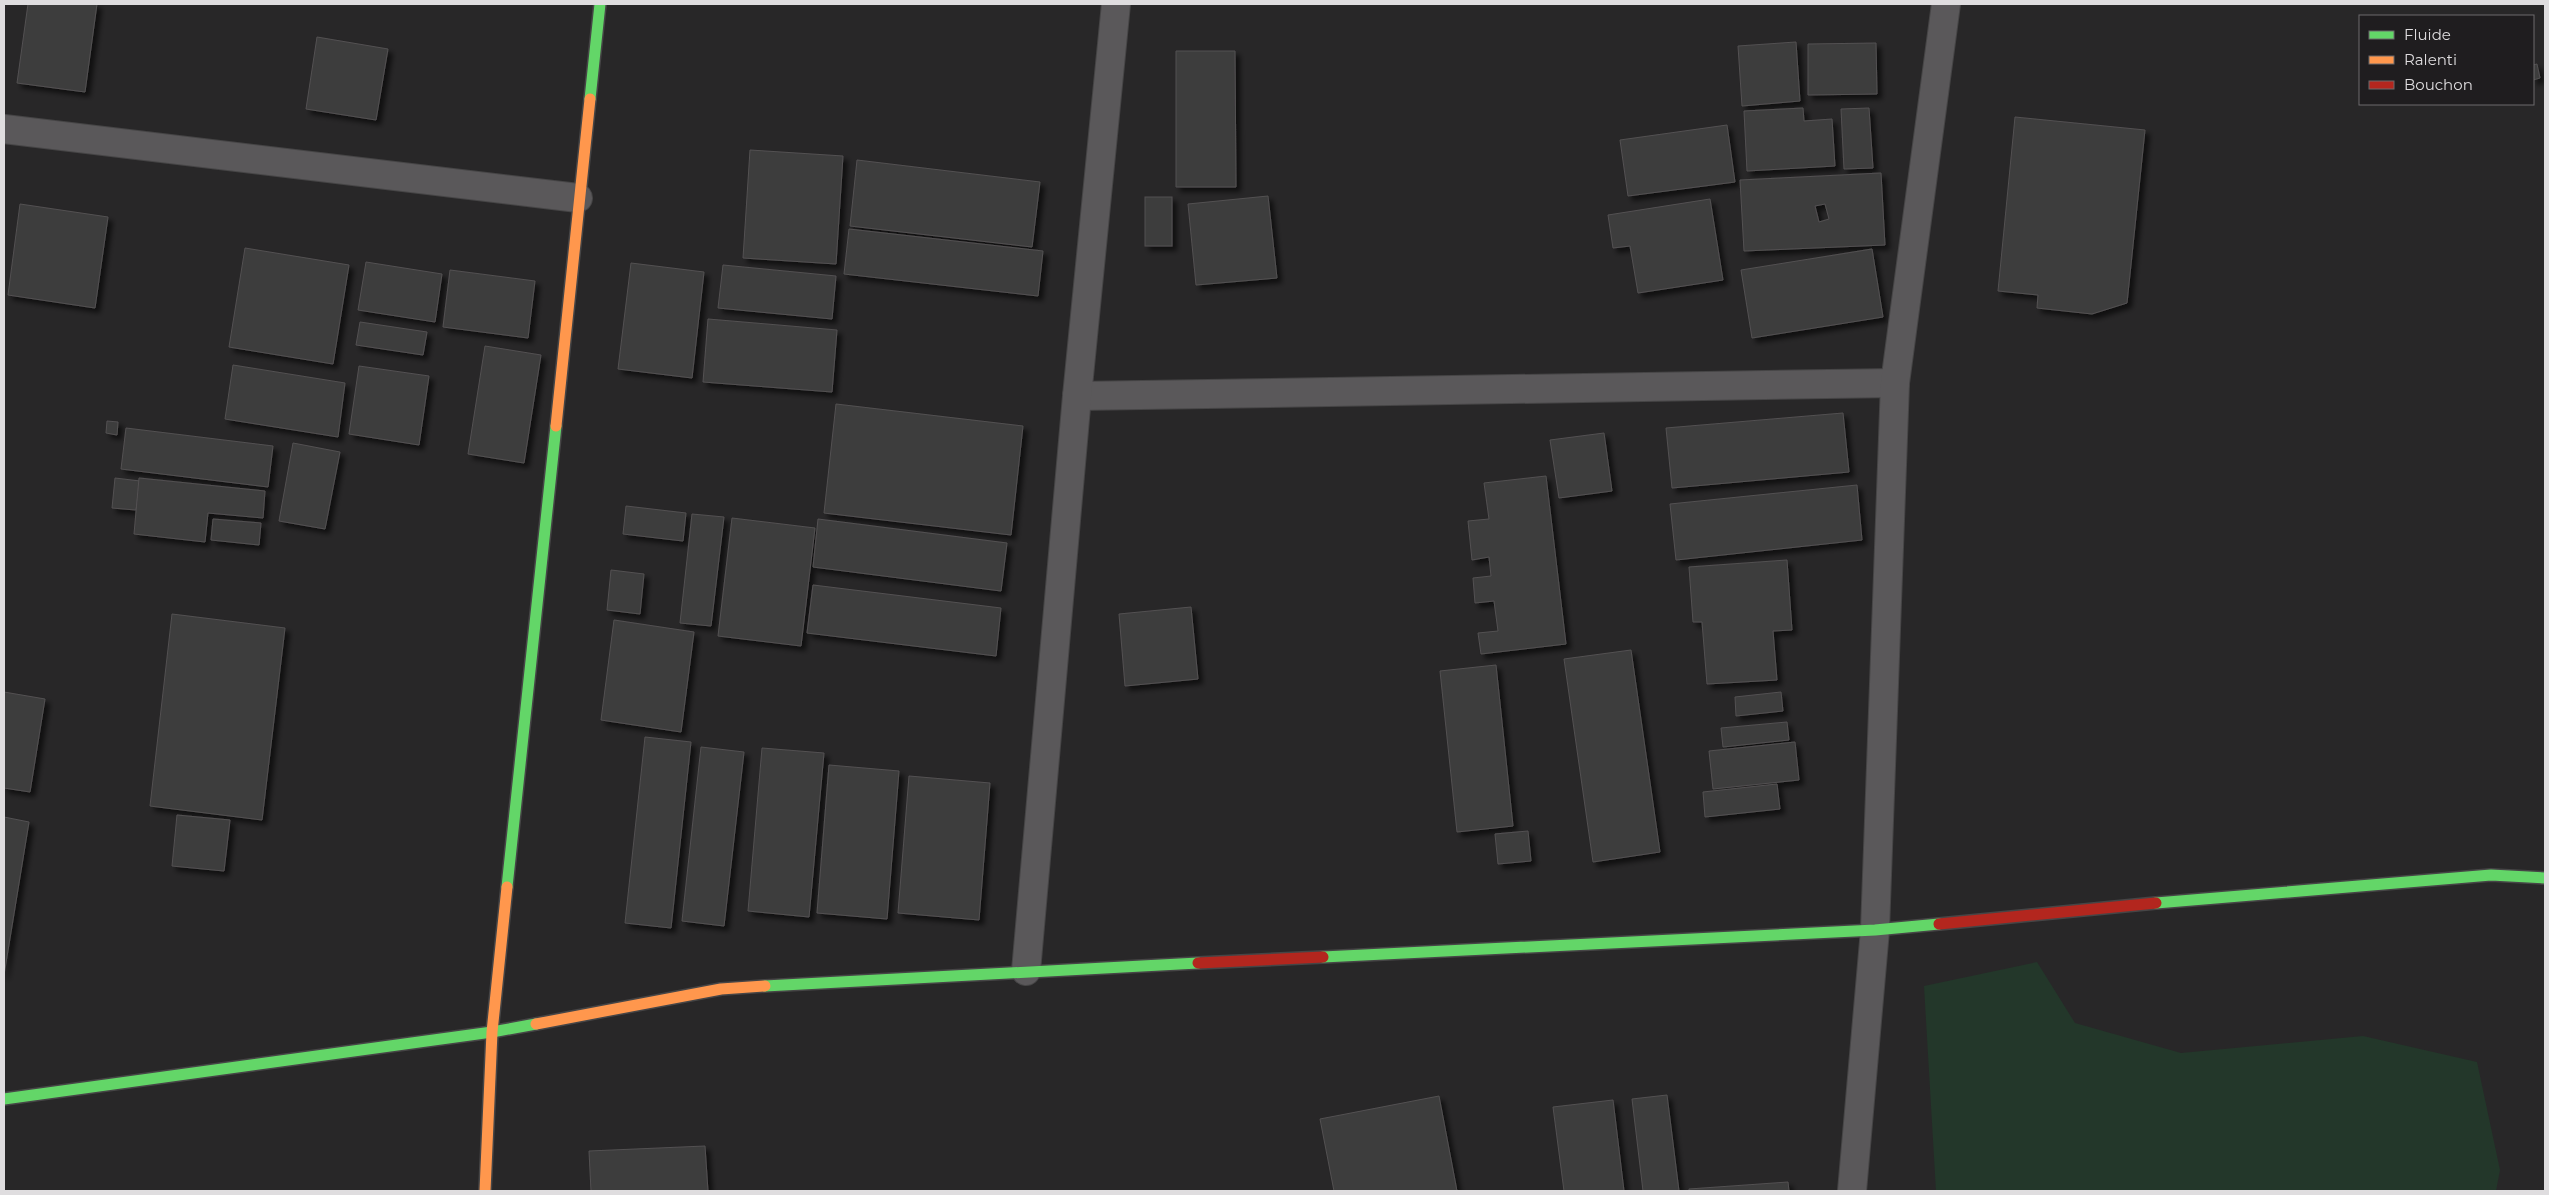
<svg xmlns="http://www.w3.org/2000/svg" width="2549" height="1195" font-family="Montserrat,sans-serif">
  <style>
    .green { fill: #23372a }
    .building { fill: #3d3c3d; stroke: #535152; fill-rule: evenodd; filter: url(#shadow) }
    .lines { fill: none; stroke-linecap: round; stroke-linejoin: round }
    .street-casing { stroke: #464546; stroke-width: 30 }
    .fast-casing { stroke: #464546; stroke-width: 14 }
    .slow-casing { stroke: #464546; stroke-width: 14 }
    .jam-casing { stroke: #464546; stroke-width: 14 }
    .street { stroke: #5a585a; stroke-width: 28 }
    .fast { stroke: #63d668; stroke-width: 11 }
    .slow { stroke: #ff974d; stroke-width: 11 }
    .jam { stroke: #b3261e; stroke-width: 11 }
  </style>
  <defs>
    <filter id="shadow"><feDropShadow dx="4.5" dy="4.5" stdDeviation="2.5" flood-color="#0009"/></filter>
  </defs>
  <rect width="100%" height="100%" fill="#282728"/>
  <polygon class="green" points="2037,962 2075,1023 2181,1053 2363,1036 2477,1062 2500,1170 2496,1191 1936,1191 1924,986"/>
  <g class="building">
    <polygon points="28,4 97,4 85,92 17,83"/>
    <polygon points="317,37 388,49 376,120 306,109"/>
    <polygon points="1796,42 1800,101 1742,106 1738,46"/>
    <polygon points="1876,43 1877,94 1808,95 1808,44"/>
    <polygon points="1176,51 1235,51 1236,187 1176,187"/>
    <polygon points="2537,64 2540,78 2533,80 2533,65"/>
    <polygon points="1803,108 1804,121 1832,119 1835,166 1747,171 1744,111"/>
    <polygon points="1869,108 1873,168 1844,169 1841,109"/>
    <polygon points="2015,117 2145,130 2127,303 2092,314 2037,308 2038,295 1998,291"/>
    <polygon points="1727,125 1735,182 1628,196 1620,140"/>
    <polygon points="750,150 843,156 836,264 743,258"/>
    <polygon points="857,160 1040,182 1032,247 850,226"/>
    <path d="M1881,173l4,72 -141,6 -4,-71zM1825,204l4,15 -10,3 -4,-16z"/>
    <polygon points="1268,196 1277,278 1196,285 1188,204"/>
    <rect x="1145" y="197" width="27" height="49"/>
    <polygon points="1710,199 1723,280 1638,293 1630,246 1613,248 1608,215"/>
    <polygon points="20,204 108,217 95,308 8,295"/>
    <polygon points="849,229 1043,251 1038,296 844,274"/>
    <polygon points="245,248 349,265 333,364 229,347"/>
    <polygon points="1872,249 1883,317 1752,338 1741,270"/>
    <polygon points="366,262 442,274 435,322 358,310"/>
    <polygon points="631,263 704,272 692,378 618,369"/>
    <polygon points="723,265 836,276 832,319 718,308"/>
    <polygon points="450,270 535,281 528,338 443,327"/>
    <polygon points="708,319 837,330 832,392 703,382"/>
    <polygon points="360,322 427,332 423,355 356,345"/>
    <polygon points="485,346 541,355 524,463 468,454"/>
    <polygon points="233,365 345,383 338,437 225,419"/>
    <polygon points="359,366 429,376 419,445 349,434"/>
    <polygon points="836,404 1023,426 1011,535 824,513"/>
    <polygon points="1843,413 1849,472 1672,488 1666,428"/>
    <polygon points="107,421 118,422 117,435 106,433"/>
    <polygon points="126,428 273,446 268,487 121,469"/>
    <polygon points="1604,433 1612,491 1559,498 1550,440"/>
    <polygon points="293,443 340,452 325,529 279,521"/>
    <polygon points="1546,476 1566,644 1481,654 1478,633 1498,631 1494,601 1475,603 1473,578 1491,576 1489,557 1472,560 1468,521 1489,519 1484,483"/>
    <polygon points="115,478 140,481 136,510 112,508"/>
    <polygon points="139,478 265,491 263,518 208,513 205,542 134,534"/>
    <polygon points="1857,485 1862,540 1676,560 1670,504"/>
    <polygon points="626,506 686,513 683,541 623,534"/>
    <polygon points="692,514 724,517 711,626 680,623"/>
    <polygon points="732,518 815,528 801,646 718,636"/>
    <polygon points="213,519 261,523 259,545 211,540"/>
    <polygon points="818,519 1007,543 1001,591 813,567"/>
    <polygon points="1787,560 1792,630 1773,631 1777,680 1707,684 1702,622 1693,622 1689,567"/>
    <polygon points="611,570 644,574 640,614 607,610"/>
    <polygon points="813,585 1001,608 996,656 807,633"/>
    <polygon points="1191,607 1198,679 1125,686 1119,614"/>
    <polygon points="172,614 285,628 262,820 150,806"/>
    <polygon points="614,620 694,632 681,732 601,720"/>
    <polygon points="1631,650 1660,852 1593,862 1564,659"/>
    <polygon points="1496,665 1513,826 1457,832 1440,671"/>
    <polygon points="4,692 45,699 30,792 4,788"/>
    <polygon points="1781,692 1783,711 1736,716 1735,697"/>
    <polygon points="1787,722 1789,740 1723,747 1721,728"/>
    <polygon points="645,737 691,742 671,928 625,923"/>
    <polygon points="1795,742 1799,780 1713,789 1709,751"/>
    <polygon points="701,747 744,752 724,926 682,921"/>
    <polygon points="762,748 824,753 809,917 748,911"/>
    <polygon points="829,765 899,771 887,919 817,913"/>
    <polygon points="909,776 990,783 979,920 898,913"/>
    <polygon points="1777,784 1780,809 1705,817 1703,792"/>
    <polygon points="177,815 230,820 224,871 172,866"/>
    <polygon points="4,817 29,822 4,975"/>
    <polygon points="1528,831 1531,861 1498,864 1495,834"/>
    <polygon points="1667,1095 1679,1191 1643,1191 1632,1099"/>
    <polygon points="1439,1096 1457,1191 1334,1191 1320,1119"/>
    <polygon points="1613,1100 1624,1191 1564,1191 1553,1107"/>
    <polygon points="705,1146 708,1191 591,1191 589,1151"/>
    <polygon points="1788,1182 1789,1191 1689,1191 1689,1189"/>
  </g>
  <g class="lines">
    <defs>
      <g id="street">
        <polyline points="4,129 578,198"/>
        <polyline points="1077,396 1895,383"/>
        <polyline points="1026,971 1077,396 1116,4"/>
        <polyline points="1852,1191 1875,930 1895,383 1946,4"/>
      </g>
      <g id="fast">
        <polyline points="590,99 600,4"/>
        <polyline points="507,887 556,426"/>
        <polyline points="2156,903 2491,875 2545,878"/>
        <polyline points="1323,957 1875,930 1939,924"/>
        <polyline points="765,986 1198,963"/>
        <polyline points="4,1099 492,1032 536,1024"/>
      </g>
      <g id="slow">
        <polyline points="556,426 590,99"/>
        <polyline points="536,1024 721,989 765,986"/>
        <polyline points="485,1191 492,1032 507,887"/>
      </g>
      <g id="jam">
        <polyline points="1939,924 2156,903"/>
        <polyline points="1198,963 1323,957"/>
      </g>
    </defs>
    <use href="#street" class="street-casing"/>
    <use href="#fast" class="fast-casing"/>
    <use href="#slow" class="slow-casing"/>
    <use href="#jam" class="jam-casing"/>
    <use href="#street" class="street"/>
    <use href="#fast" class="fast"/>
    <use href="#slow" class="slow"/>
    <use href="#jam" class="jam"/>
  </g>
  <rect width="2549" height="1195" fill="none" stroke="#dfdddf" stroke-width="10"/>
  <rect x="2359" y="15" width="175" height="90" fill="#1f1d1f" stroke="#6c6a6c"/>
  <rect x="2369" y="31" width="25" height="8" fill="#63d668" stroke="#6c6a6c"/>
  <text x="2404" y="40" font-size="15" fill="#dfdddf">Fluide</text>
  <rect x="2369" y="56" width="25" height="8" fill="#ff974d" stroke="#6c6a6c"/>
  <text x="2404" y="65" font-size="15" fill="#dfdddf">Ralenti</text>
  <rect x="2369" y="81" width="25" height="8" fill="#b3261e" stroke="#6c6a6c"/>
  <text x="2404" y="90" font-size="15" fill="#dfdddf">Bouchon</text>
</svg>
